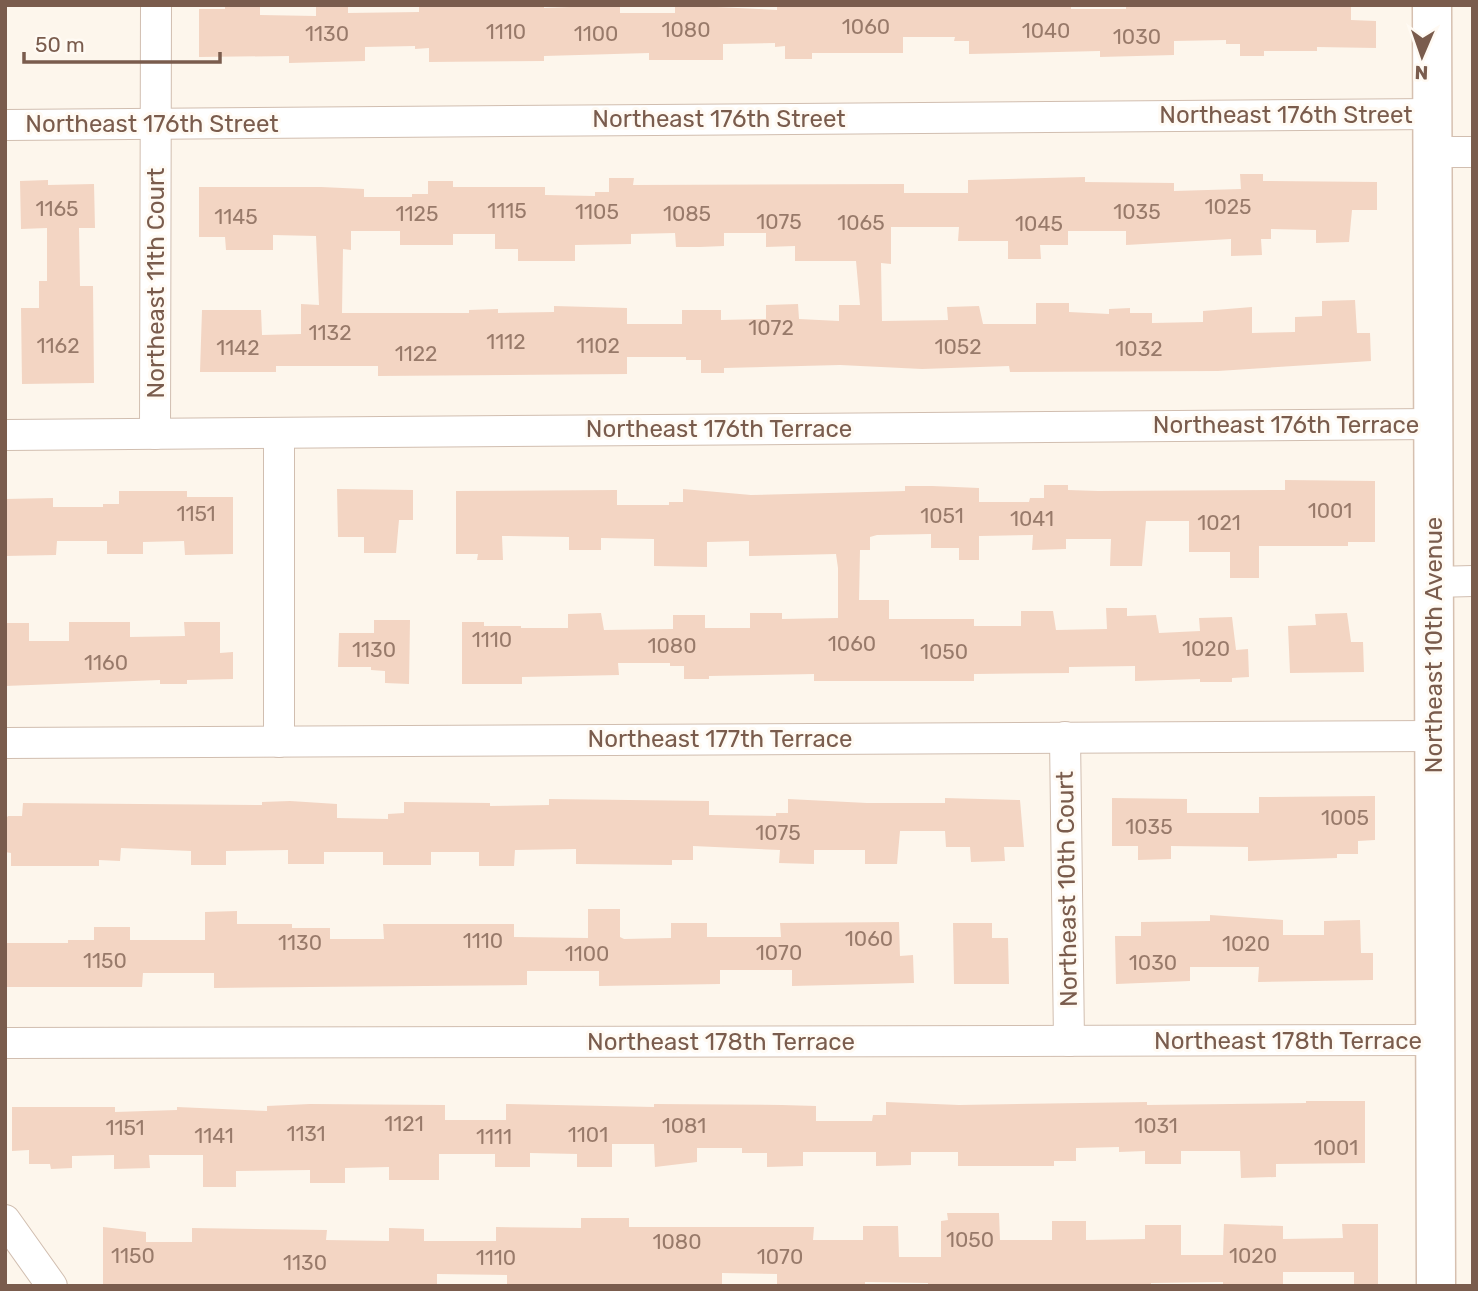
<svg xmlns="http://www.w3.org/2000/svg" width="1478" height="1291" font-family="Rubik,sans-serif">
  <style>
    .building { fill: #f3d5c3; fill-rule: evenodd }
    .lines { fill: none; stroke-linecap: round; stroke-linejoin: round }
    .street-casing { stroke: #d1beb0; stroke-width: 32 }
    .secondary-casing { stroke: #d6c0b0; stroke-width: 41 }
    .street { stroke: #fff; stroke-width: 30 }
    .secondary { stroke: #fff; stroke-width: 38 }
    .labels { text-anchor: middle; stroke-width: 6; stroke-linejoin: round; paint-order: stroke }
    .number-label { font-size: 21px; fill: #987a6a }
    .street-label { font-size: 24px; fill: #7a5c4d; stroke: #fffaf3 }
  </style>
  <rect width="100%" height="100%" fill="#fdf6ec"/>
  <g class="building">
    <polygon points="225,5 260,5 260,15 316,16 316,5 348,5 348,13 419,12 419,5 544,5 544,8 620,5 620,13 675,13 675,5 777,10 777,5 1071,5 1071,9 1126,9 1126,5 1351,5 1351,20 1376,21 1376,48 1317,47 1317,51 1264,51 1264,56 1240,56 1240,44 1226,44 1226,40 1174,41 1174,55 1100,57 1100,51 969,54 969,41 954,41 955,37 903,37 903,53 812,53 812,59 785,59 785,46 775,47 775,43 723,44 723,60 649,60 649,53 544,56 544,61 429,62 429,48 415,49 415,46 365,47 365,61 289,63 289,56 199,57 199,9 225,9"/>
    <path d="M1240,174h23v7l114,1v28h-25l-3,32 -33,1v-13l-45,-1v10h-10l1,16 -31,1v-17l-105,6v-14h-58v14h-28l1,14h-33v-18h-50l1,-14h-68v37l-10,-1 1,58 66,-1 -1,-13 32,-1 4,18h53v-21h33v9l40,2v-5l21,-1v5h22v10l51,-1v-11l49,-4v26l43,-1v-15l27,-1v-15l33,-1 2,33h13l1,28 -153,10 -208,1 -1,-6 -87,3 -82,-4 -116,3v5h-23v-13h-15v-3h-59v17l-249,2v-10h-102v6h-76l2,-62h59l1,25 39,-1v-30l18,1 -3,-69 -43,-1v15h-47l-1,-13h-26v-50h122l43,2v8h48v-3h16v-13h25v6h92v8l50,1v-4h14v-14h25l-1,7 271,-1v9h64v-13l117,-3v5l89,1v8l67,-2zM351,231h49v14h53v-11h42v15h23v12h57v-16l56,-1v-10l44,-1 1,14h24l24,-1v-13h42v14l29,-1v15h61l4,44h-21v16l-40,-2 -1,-15 -32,1v14l-45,1v-10h-39v14h-55v-16l-73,-2v6l-56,1v-4l-29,1v3h-127l1,-64 8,1z"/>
    <polygon points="48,180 48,185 94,184 95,228 79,228 80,286 93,286 94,383 22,384 21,308 39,308 39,281 47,281 47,228 21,229 20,181"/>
    <polygon points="1285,480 1375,481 1375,542 1348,542 1348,546 1259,546 1259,578 1230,578 1230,552 1189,552 1189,521 1146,521 1142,566 1110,566 1111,539 1066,539 1066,549 1032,550 1033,535 979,536 979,560 959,560 959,548 931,548 931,534 877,535 870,537 870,550 860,550 859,600 889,600 889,619 974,619 974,626 1021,626 1021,611 1053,611 1056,630 1107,629 1106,608 1127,608 1127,616 1156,615 1159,633 1200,631 1199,618 1232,617 1236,650 1248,649 1249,677 1232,678 1232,682 1200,682 1200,679 1135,681 1135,666 1069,667 1069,673 974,674 974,681 814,681 814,674 709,676 709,679 684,679 684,666 670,666 670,663 618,663 619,675 522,677 522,684 462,684 462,622 484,622 484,626 521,626 521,628 568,628 568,614 601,613 604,630 673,629 673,615 705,615 705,628 750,628 750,613 782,613 782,619 838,618 838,568 836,554 749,556 749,541 707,542 707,567 654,566 654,539 601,538 601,550 569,550 569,537 502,536 503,560 477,560 478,554 456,554 456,491 617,490 617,505 669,505 669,502 683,502 683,489 751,495 905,491 905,486 932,486 979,488 979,502 1029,502 1030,498 1044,498 1044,485 1068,485 1068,490 1098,491 1285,490"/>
    <polygon points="337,489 413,490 413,520 399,520 396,553 364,553 364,537 338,537"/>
    <polygon points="119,491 187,491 187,497 233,497 233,554 185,555 184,541 143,542 143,554 107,554 107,541 57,541 56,555 5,556 5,499 53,498 53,507 103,507 103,504 119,504"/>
    <polygon points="1347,613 1351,642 1363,642 1364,672 1290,673 1288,626 1316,625 1315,614"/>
    <polygon points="374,620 410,620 409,684 385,683 385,671 371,670 371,667 338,667 339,633 374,633"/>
    <polygon points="69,622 130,622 130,637 185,636 184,622 220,622 220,653 233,652 233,679 187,680 187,684 160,684 160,680 5,686 5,623 29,623 29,641 69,641"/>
    <polygon points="1375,796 1375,840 1358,841 1358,854 1337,854 1337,858 1248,861 1248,847 1171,846 1171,859 1138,860 1138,846 1112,846 1112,798 1187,799 1187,813 1259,813 1259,797"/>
    <polygon points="945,798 1020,800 1024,847 1004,847 1005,861 971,862 970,847 946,847 945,831 900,831 897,864 865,864 865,850 814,850 814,864 779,863 780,850 693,846 693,860 672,860 672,865 576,864 576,849 515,850 514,866 479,866 479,852 431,852 431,865 383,865 383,852 324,852 324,864 288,864 288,850 226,851 226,865 191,865 191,851 121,848 120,861 99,860 99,866 11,866 11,853 5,852 5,820 8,816 22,816 23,803 262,805 262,802 290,801 337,804 337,818 388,819 388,814 404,813 404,802 490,803 490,806 549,805 549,799 709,801 709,815 776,816 776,813 788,813 788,799 867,803 945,803"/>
    <polygon points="588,909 620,909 620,937 624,939 671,938 671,923 707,923 707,937 781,937 780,923 899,922 900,956 913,955 914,983 792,986 792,970 720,970 720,984 599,986 599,971 527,971 527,985 214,988 214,973 143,973 142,987 5,987 5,943 68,943 68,940 94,940 94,927 130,927 130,940 205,940 205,912 237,911 237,924 292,924 292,928 330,928 330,939 384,939 383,924 514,924 514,937 588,938"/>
    <polygon points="1210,915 1283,920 1283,935 1324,935 1324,921 1360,920 1361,953 1373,953 1373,980 1258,982 1259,967 1190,967 1190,981 1116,984 1115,936 1141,936 1141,922 1210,921"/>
    <polygon points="953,923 992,923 992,938 1008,938 1009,984 954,984"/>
    <polygon points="1306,1101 1365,1101 1365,1163 1276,1164 1276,1177 1241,1178 1240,1151 1181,1151 1181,1164 1145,1164 1145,1151 1119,1152 1119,1147 1076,1148 1076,1161 1054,1161 1054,1166 958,1166 958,1152 911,1152 911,1165 876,1166 876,1152 803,1152 803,1166 767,1167 767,1153 742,1153 742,1148 697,1148 697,1162 655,1167 654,1144 612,1144 612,1167 577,1167 577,1154 530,1153 530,1167 495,1167 495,1154 439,1154 439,1180 389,1180 389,1167 345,1168 345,1183 310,1183 310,1170 236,1171 236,1187 203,1187 203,1155 149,1155 150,1168 114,1169 114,1155 72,1156 72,1168 51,1169 50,1164 29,1164 29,1150 12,1151 12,1107 115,1107 115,1112 177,1110 177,1107 267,1111 267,1106 310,1104 445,1105 445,1120 506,1120 506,1104 654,1107 654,1104 782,1105 816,1106 816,1121 872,1121 873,1115 886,1115 886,1102 959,1105 1147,1102 1147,1105 1306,1103"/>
    <polygon points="947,1213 999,1213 1000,1240 1052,1240 1052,1221 1086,1221 1086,1240 1145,1239 1145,1225 1181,1225 1181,1255 1223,1255 1224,1224 1283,1226 1283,1239 1343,1238 1342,1224 1378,1224 1378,1286 1354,1286 1354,1272 1283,1272 1283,1286 1223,1286 1223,1282 1151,1283 1151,1286 928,1286 928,1283 865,1282 865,1286 777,1286 777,1274 722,1273 722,1284 678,1286 507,1286 507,1275 437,1274 437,1285 103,1286 103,1227 146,1232 146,1242 192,1242 192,1228 327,1230 326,1240 389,1241 389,1228 424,1229 424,1241 496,1241 496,1227 581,1228 581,1218 629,1218 629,1227 814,1227 813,1240 863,1240 863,1226 898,1226 899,1257 941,1257 941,1221 948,1220"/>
  </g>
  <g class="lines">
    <defs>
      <g id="street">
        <polyline points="5,125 1432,114"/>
        <polyline points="1432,152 1473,152"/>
        <polyline points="155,434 156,5"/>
        <polyline points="5,435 1432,424"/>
        <polyline points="1434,582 1473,581"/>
        <polyline points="1065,737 1069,1041"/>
        <polyline points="279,742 279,433"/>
        <polyline points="5,743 1435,736"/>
        <polyline points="5,1043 1437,1040"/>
        <polyline points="5,1220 52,1286"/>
      </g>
      <polyline id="secondary" points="1432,5 1436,1286"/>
    </defs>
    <use href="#street" class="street-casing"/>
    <use href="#secondary" class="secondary-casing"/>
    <use href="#street" class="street"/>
    <use href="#secondary" class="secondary"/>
  </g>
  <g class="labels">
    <g class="number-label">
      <text x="866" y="34">1060</text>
      <text x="686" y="37">1080</text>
      <text x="1046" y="38">1040</text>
      <text x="506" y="39">1110</text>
      <text x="327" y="41">1130</text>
      <text x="596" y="41">1100</text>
      <text x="1137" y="44">1030</text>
      <text x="1228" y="214">1025</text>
      <text x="57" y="216">1165</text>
      <text x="507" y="218">1115</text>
      <text x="597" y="219">1105</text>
      <text x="1137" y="219">1035</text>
      <text x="417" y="221">1125</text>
      <text x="687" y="221">1085</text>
      <text x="236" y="224">1145</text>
      <text x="779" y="229">1075</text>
      <text x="861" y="230">1065</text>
      <text x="1039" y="231">1045</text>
      <text x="771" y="335">1072</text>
      <text x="330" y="340">1132</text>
      <text x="506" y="349">1112</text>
      <text x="58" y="353">1162</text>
      <text x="598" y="353">1102</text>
      <text x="958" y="354">1052</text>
      <text x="238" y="355">1142</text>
      <text x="1139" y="356">1032</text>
      <text x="416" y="361">1122</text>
      <text x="1330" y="518">1001</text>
      <text x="196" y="521">1151</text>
      <text x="942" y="523">1051</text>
      <text x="1032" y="526">1041</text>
      <text x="1219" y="530">1021</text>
      <text x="492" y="647">1110</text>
      <text x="852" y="651">1060</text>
      <text x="672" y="653">1080</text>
      <text x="1206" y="656">1020</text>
      <text x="374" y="657">1130</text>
      <text x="944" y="659">1050</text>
      <text x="106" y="670">1160</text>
      <text x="1345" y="825">1005</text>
      <text x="1149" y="834">1035</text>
      <text x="778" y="840">1075</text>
      <text x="869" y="946">1060</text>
      <text x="483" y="948">1110</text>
      <text x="300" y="950">1130</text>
      <text x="1246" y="951">1020</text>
      <text x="779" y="960">1070</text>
      <text x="587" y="961">1100</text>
      <text x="105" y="968">1150</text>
      <text x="1153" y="970">1030</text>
      <text x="404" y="1131">1121</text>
      <text x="684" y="1133">1081</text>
      <text x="1156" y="1133">1031</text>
      <text x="125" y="1135">1151</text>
      <text x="306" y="1141">1131</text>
      <text x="588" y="1142">1101</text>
      <text x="214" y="1143">1141</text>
      <text x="494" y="1144">1111</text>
      <text x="1336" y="1155">1001</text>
      <text x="970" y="1247">1050</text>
      <text x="677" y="1249">1080</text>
      <text x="133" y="1263">1150</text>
      <text x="1253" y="1263">1020</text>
      <text x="780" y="1264">1070</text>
      <text x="496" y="1265">1110</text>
      <text x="305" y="1270">1130</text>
    </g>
    <g class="street-label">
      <text x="1286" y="123">Northeast 176th Street</text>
      <text x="719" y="127">Northeast 176th Street</text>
      <text x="152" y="132">Northeast 176th Street</text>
      <text transform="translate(156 283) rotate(-90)" y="8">Northeast 11th Court</text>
      <text x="1286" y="433">Northeast 176th Terrace</text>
      <text x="719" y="437">Northeast 176th Terrace</text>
      <text transform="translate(1434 645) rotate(-90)" y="8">Northeast 10th Avenue</text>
      <text x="720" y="747">Northeast 177th Terrace</text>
      <text transform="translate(1067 889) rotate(-91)" y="8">Northeast 10th Court</text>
      <text x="1288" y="1049">Northeast 178th Terrace</text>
      <text x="721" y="1050">Northeast 178th Terrace</text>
    </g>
  </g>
  <rect width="1478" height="1291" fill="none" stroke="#7a5c4d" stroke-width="14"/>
  <g transform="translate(1422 56) rotate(182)" stroke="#fffaf3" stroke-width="5" paint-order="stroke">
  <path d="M0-5L12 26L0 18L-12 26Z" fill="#7a5c4d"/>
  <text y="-10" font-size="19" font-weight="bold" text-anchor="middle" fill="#7a5c4d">N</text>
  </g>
  <path d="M24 52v10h196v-10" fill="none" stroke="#7a5c4d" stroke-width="3.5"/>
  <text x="35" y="52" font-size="21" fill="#7a5c4d" stroke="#fffaf3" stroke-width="5" paint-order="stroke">50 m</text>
</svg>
